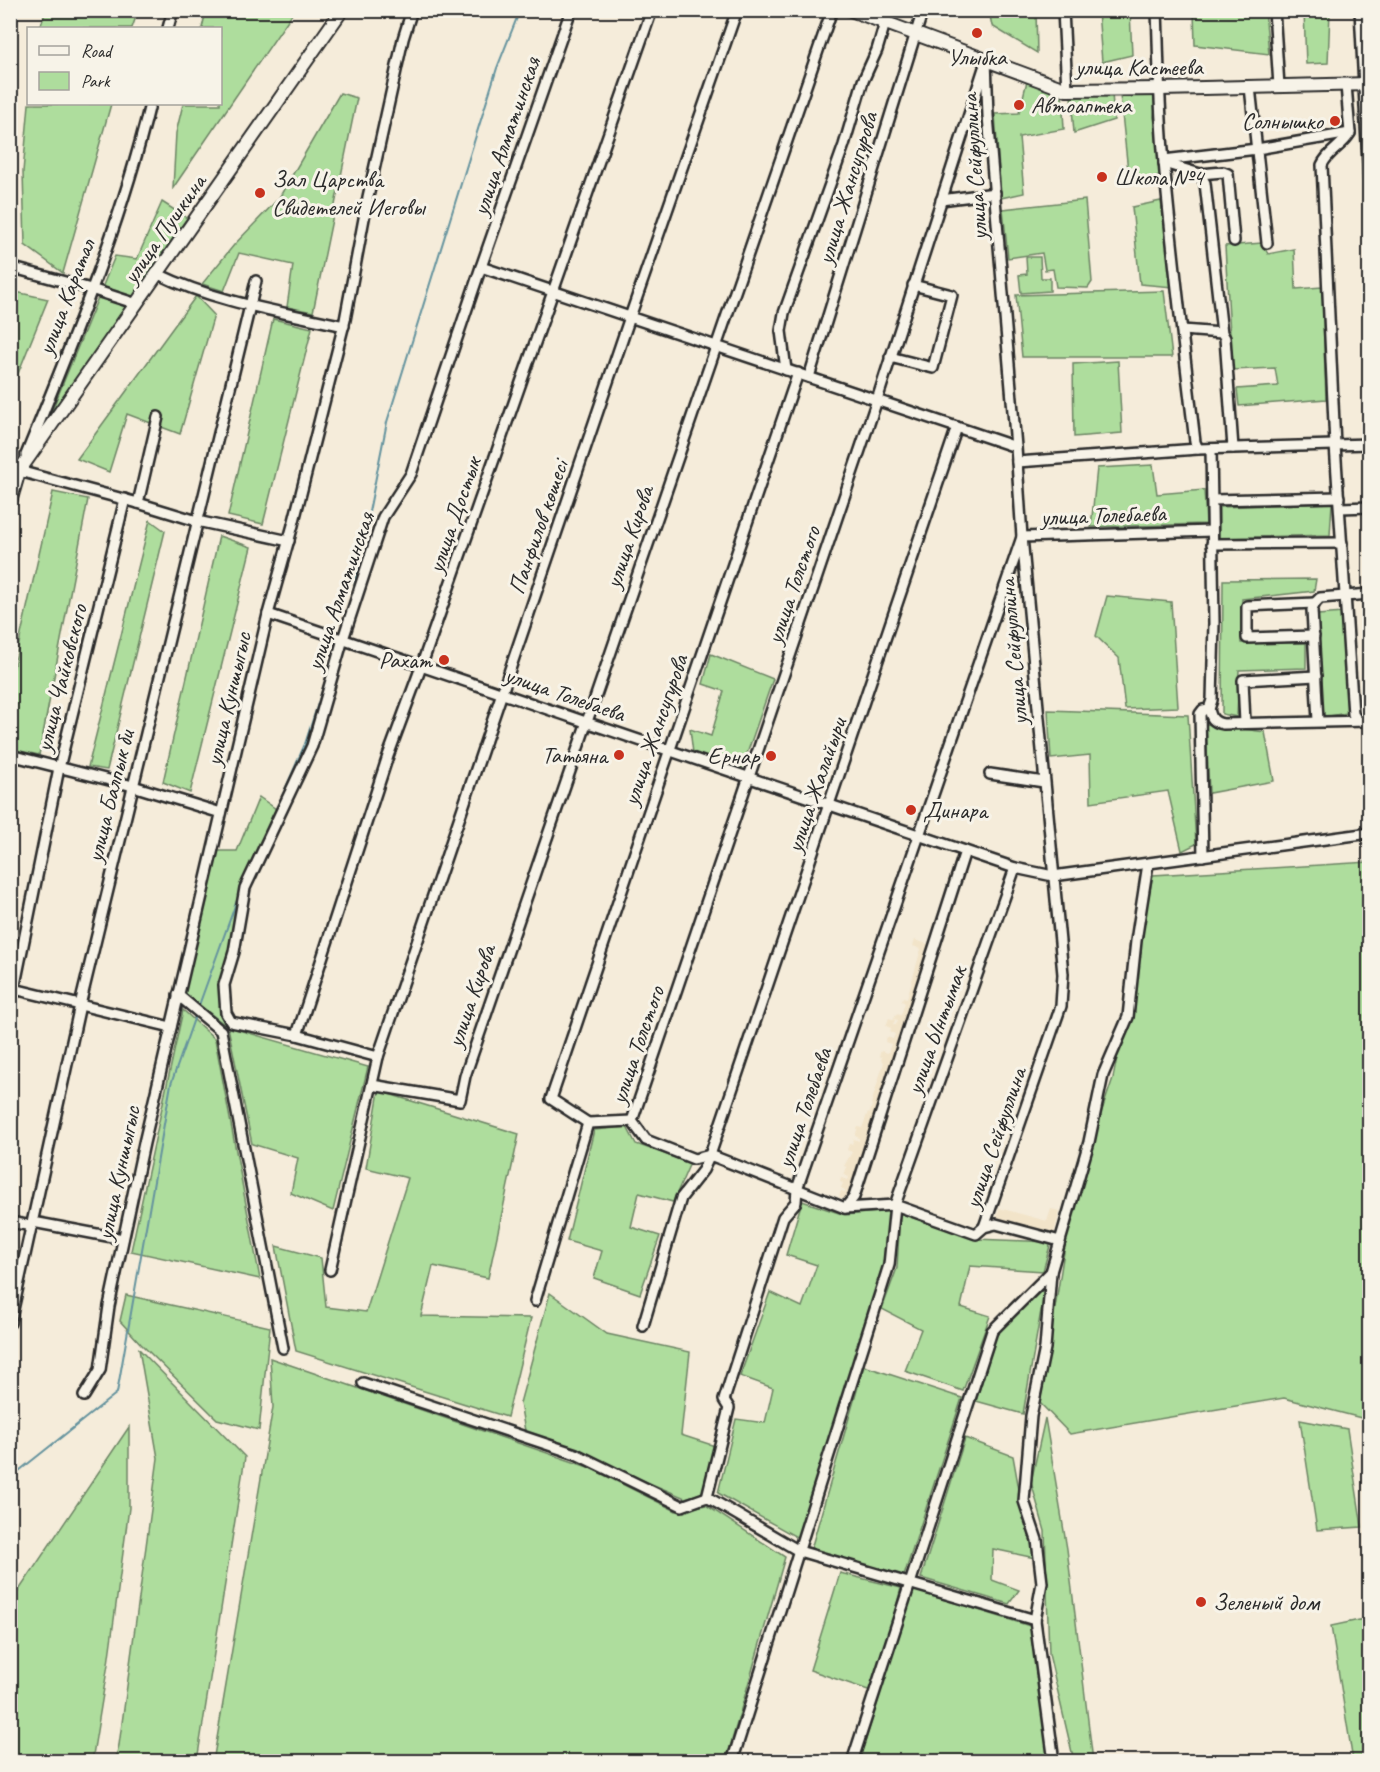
<svg xmlns="http://www.w3.org/2000/svg" width="1380" height="1772" font-family="Caveat,sans-serif">
  <style>
    .built { fill: #f2e4c9 }
    .green { fill: #aedd9d; stroke: #6c8464; stroke-width: 1.5 }
    .lines { fill: none; stroke-linecap: round; stroke-linejoin: round }
    .stream { stroke: #65939e; stroke-width: 2 }
    .minor-casing { stroke: #2b2b2b; stroke-width: 14 }
    .tertiary-casing { stroke: #2b2b2b; stroke-width: 16 }
    .minor { stroke: #f7f3e8; stroke-width: 9 }
    .tertiary { stroke: #f7f3e8; stroke-width: 12 }
    .poi-dot { fill: #c8321e; stroke: #f7f3e8; stroke-width: 2 }
    .labels { text-anchor: middle; stroke-width: 6; stroke-linejoin: round; paint-order: stroke }
    .poi-label { font-size: 24px; fill: #2b2b2b; stroke: #f7f3e8; text-anchor: start }
    .street-label { font-size: 24px; fill: #2b2b2b; stroke: #f7f3e8 }
  </style>
  <rect width="100%" height="100%" fill="#f5ecda"/>
  <filter id="ink" filterUnits="userSpaceOnUse"><feTurbulence type="fractalNoise" baseFrequency=".0167" numOctaves="2"/><feDisplacementMap in="SourceGraphic" scale="12" xChannelSelector="R" yChannelSelector="G"/><feConvolveMatrix kernelMatrix="1 2 1 2 8 2 1 2 1" color-interpolation-filters="sRGB"/></filter>
  <g filter="url(#ink)">
    <g class="built">
      <polygon points="915,940 931,945 849,1201 839,1197 841,1191 845,1192 845,1190 841,1188 843,1183 840,1182 841,1178 848,1180 849,1177 844,1175 847,1167 844,1166 852,1152 847,1150 849,1144 852,1144 854,1139 859,1141 859,1138 855,1136 858,1127 862,1128 868,1112 870,1113 872,1105 871,1104 884,1062 881,1060 882,1057 879,1056 881,1051 888,1053 891,1044 885,1042 887,1037 893,1039 895,1034 890,1032 891,1028 886,1026 889,1018 895,1020 893,1024 896,1025 898,1020 894,1019 896,1014 901,1015 905,1003 902,1001 903,997 907,998 921,949 913,946"/>
      <polygon points="999,1208 1047,1221 1051,1209 1060,1211 1054,1233 997,1218"/>
    </g>
    <g class="green">
      <polygon points="46,10 138,10 138,11 132,28 40,28"/>
      <polygon points="206,11 294,11 173,188 176,133 183,104 220,104 220,28 202,28"/>
      <polygon points="989,11 1036,11 1037,53 992,26"/>
      <polygon points="1098,11 1130,11 1132,55 1102,62"/>
      <polygon points="1194,11 1265,11 1269,54 1195,45"/>
      <polygon points="1304,11 1330,11 1328,63 1306,64"/>
      <polygon points="1027,81 1062,93 1064,129 1019,137 1024,193 1001,198 995,114 1019,113"/>
      <polygon points="340,93 357,98 313,312 287,307 293,265 239,253 224,291 202,284 234,245 279,198"/>
      <polygon points="1112,93 1114,120 1074,133 1071,95"/>
      <polygon points="1157,93 1154,117 1163,176 1129,180 1120,95"/>
      <polygon points="29,104 111,104 63,273 25,245 23,172"/>
      <polygon points="1085,200 1092,282 1088,288 1056,287 1053,269 1045,270 1042,253 1008,258 1003,209"/>
      <polygon points="1161,201 1173,287 1140,284 1132,207"/>
      <polygon points="162,202 187,218 48,420 115,256 137,259"/>
      <polygon points="1262,243 1268,254 1294,249 1296,289 1322,287 1326,399 1239,406 1237,389 1278,386 1275,368 1232,370 1225,246"/>
      <polygon points="1026,257 1040,257 1041,278 1050,278 1050,291 1021,293 1019,275 1027,274"/>
      <polygon points="11,291 48,299 11,391 10,291"/>
      <polygon points="1164,291 1172,357 1022,357 1016,295"/>
      <polygon points="196,296 214,315 180,434 127,414 109,472 77,459"/>
      <polygon points="273,319 312,328 263,524 228,516"/>
      <polygon points="1118,361 1122,433 1074,437 1073,364"/>
      <polygon points="1153,465 1157,494 1204,490 1206,524 1091,527 1097,468"/>
      <polygon points="53,492 88,499 39,755 11,749 11,679"/>
      <polygon points="1332,503 1330,535 1219,538 1219,507"/>
      <polygon points="150,520 165,531 107,770 88,767"/>
      <polygon points="219,536 251,547 190,793 163,782"/>
      <polygon points="1316,579 1314,591 1242,599 1241,643 1306,643 1306,668 1239,670 1237,717 1222,714 1223,580"/>
      <polygon points="1107,596 1171,602 1178,707 1125,709 1119,658 1096,636"/>
      <polygon points="1343,613 1347,713 1323,717 1318,615"/>
      <polygon points="711,654 773,679 742,768 693,753 690,729 711,736 724,691 703,684"/>
      <polygon points="1048,710 1188,715 1196,844 1182,851 1168,791 1091,802 1090,755 1051,759"/>
      <polygon points="1206,724 1265,732 1274,781 1209,793"/>
      <polygon points="259,797 276,809 241,885 229,953 219,988 224,1024 184,993 218,851 237,851"/>
      <polygon points="1369,862 1370,1100 1364,1148 1370,1149 1369,1420 1284,1398 1070,1434 1040,1403 1073,1195 1113,1078 1153,875"/>
      <polygon points="183,1010 215,1039 260,1279 131,1251"/>
      <polygon points="228,1027 368,1067 333,1211 291,1193 298,1158 252,1144"/>
      <polygon points="379,1091 519,1134 488,1278 433,1266 421,1316 531,1318 507,1417 296,1351 276,1246 321,1258 326,1307 366,1312 408,1178 366,1168"/>
      <polygon points="627,1127 636,1144 690,1163 673,1202 639,1193 631,1227 660,1236 640,1294 594,1278 602,1251 567,1241 594,1130"/>
      <polygon points="802,1201 845,1215 889,1211 883,1266 798,1538 718,1493 736,1419 765,1423 773,1388 740,1376 770,1292 802,1307 817,1265 786,1255"/>
      <polygon points="900,1213 975,1239 1051,1242 1043,1271 970,1266 961,1307 990,1316 963,1391 905,1371 921,1329 882,1309 897,1268"/>
      <polygon points="1045,1288 1023,1414 976,1401 998,1330"/>
      <polygon points="550,1293 607,1334 690,1352 681,1435 715,1446 702,1493 685,1498 525,1431 520,1403"/>
      <polygon points="126,1295 270,1327 259,1430 217,1419 141,1344 120,1321"/>
      <polygon points="139,1349 245,1457 197,1761 115,1761 119,1745 158,1458"/>
      <polygon points="270,1358 588,1467 676,1511 706,1505 785,1557 726,1761 213,1762 273,1407"/>
      <polygon points="864,1366 962,1398 904,1576 811,1549"/>
      <polygon points="1045,1418 1067,1549 1093,1761 1074,1761 1049,1654 1045,1531 1031,1482"/>
      <polygon points="1300,1420 1347,1429 1362,1527 1317,1530"/>
      <polygon points="129,1427 129,1508 108,1664 92,1761 11,1761 11,1602"/>
      <polygon points="965,1438 1013,1456 1022,1506 1035,1558 993,1549 992,1580 1019,1590 1009,1604 921,1578"/>
      <polygon points="840,1573 901,1588 874,1692 810,1670"/>
      <polygon points="913,1590 1030,1626 1049,1761 859,1761"/>
      <polygon points="1369,1618 1369,1761 1353,1761 1331,1626"/>
    </g>
    <g class="lines">
      <g class="stream">
        <polyline points="339,635 352,597 387,422 497,68 520,10"/>
        <polyline points="258,851 305,744 338,641"/>
        <polyline points="198,1008 241,889"/>
        <polyline points="10,1478 117,1393 171,1084 196,1013"/>
      </g>
      <defs>
        <g id="minor">
          <polyline points="1063,10 1067,90"/>
          <path d="M1157,10c2,51 2,101 7,151 8,94 20,187 31,281l3,7 172,-5"/>
          <polyline points="1274,10 1279,86"/>
          <polyline points="1360,10 1370,202"/>
          <polyline points="168,28 173,10"/>
          <path d="M1346,85l4,48c-7,13 -22,18 -28,32l13,280 18,269 4,6"/>
          <polyline points="1250,87 1267,243"/>
          <polyline points="1164,160 1257,149 1350,133"/>
          <polyline points="1164,163 1200,174 1205,183 1222,333"/>
          <polyline points="1200,174 1223,172 1228,174 1234,241"/>
          <polyline points="941,200 995,193"/>
          <polyline points="10,267 91,289 137,304"/>
          <polyline points="481,267 1016,447"/>
          <path d="M158,274c57,28 124,38 186,52"/>
          <polyline points="1182,330 1222,333 1225,338 1233,448"/>
          <polyline points="890,357 933,368 952,295 913,285"/>
          <polyline points="786,370 781,331 784,313 844,145 863,81 877,50 885,23"/>
          <polyline points="798,373 551,1099 588,1123 632,1121 646,1140 694,1159 710,1155 845,1208 895,1205 976,1234 984,1227 996,1224 1060,1241"/>
          <polyline points="809,377 923,10"/>
          <path d="M26,455c47,-115 95,-231 124,-351"/>
          <polyline points="1017,462 1198,449"/>
          <polyline points="21,467 19,471 138,503 197,521 289,541"/>
          <polyline points="1212,500 1339,497"/>
          <polyline points="138,503 158,417"/>
          <polyline points="1340,508 1370,507"/>
          <polyline points="1212,544 1342,543"/>
          <polyline points="268,614 1015,868 1053,876 1370,833"/>
          <polyline points="1314,636 1247,638 1247,606 1315,603"/>
          <path d="M1209,709c2,9 4,13 14,15l147,-3"/>
          <polyline points="1318,721 1312,610 1315,603 1320,598 1370,594"/>
          <polyline points="1245,723 1243,680 1316,676"/>
          <polyline points="10,755 133,786 221,813"/>
          <polyline points="990,774 1044,782"/>
          <polyline points="1203,856 1200,714 1203,710 1209,709 1212,700 1214,623 1211,449"/>
          <polyline points="10,988 171,1027"/>
          <polyline points="178,995 221,1031 283,1348"/>
          <polyline points="10,1009 59,768 125,499"/>
          <polyline points="297,1035 388,756 421,667 652,10"/>
          <polyline points="378,1057 297,1035 231,1022 226,1013 224,985 234,952 245,888 312,746 343,639 383,517 411,474 481,267 571,10"/>
          <polyline points="372,1085 460,1100 465,1076 832,10"/>
          <polyline points="632,1121 877,400 984,68"/>
          <polyline points="845,1208 854,1197 965,851"/>
          <polyline points="10,1222 32,1226"/>
          <polyline points="33,1222 123,1239"/>
          <polyline points="984,1227 1061,1006 1063,974 1022,537 1016,447 988,116 986,60"/>
          <polyline points="330,1270 378,1057 630,317 737,10"/>
          <polyline points="1051,1272 1045,1348 1031,1416 1024,1501 1037,1540 1042,1583 1035,1620 1054,1762"/>
          <polyline points="535,1301 588,1123"/>
          <polyline points="10,1323 80,1005 256,281"/>
          <polyline points="643,1326 681,1198 703,1170 710,1155 957,427"/>
          <polyline points="363,1383 576,1454 682,1506 707,1497"/>
          <polyline points="84,1396 100,1370 109,1306 144,1143 268,614 293,525 345,320 368,197 403,39 412,10"/>
          <polyline points="1035,1620 799,1551 707,1497 729,1408 724,1400 783,1217 796,1202 797,1189 1022,537 1212,531"/>
          <polyline points="732,1762 889,1265 895,1205 1015,868"/>
          <polyline points="852,1762 992,1331 1051,1272 1089,1142 1103,1075 1128,1017 1136,941 1148,864"/>
        </g>
        <g id="tertiary">
          <polyline points="851,10 1067,90 1161,89 1370,84"/>
          <polyline points="10,502 19,471 342,10"/>
        </g>
      </defs>
      <use href="#minor" class="minor-casing"/>
      <use href="#tertiary" class="tertiary-casing"/>
      <use href="#minor" class="minor"/>
      <use href="#tertiary" class="tertiary"/>
    </g>
  </g>
  <g class="poi-dot">
    <circle cx="977" cy="33" r="6"/>
    <circle cx="1019" cy="105" r="6"/>
    <circle cx="1335" cy="121" r="6"/>
    <circle cx="1102" cy="177" r="6"/>
    <circle cx="260" cy="193" r="6"/>
    <circle cx="444" cy="660" r="6"/>
    <circle cx="619" cy="755" r="6"/>
    <circle cx="771" cy="756" r="6"/>
    <circle cx="911" cy="810" r="6"/>
    <circle cx="1201" cy="1602" r="6"/>
  </g>
  <g class="labels">
    <g class="poi-label">
      <text x="977" y="65" text-anchor="middle">Улыбка</text>
      <text x="1031" y="113">Автоаптека</text>
      <text x="1323" y="129" text-anchor="end">Солнышко</text>
      <text x="1114" y="185">Школа №4</text>
      <text x="272" y="187">Зал Царства<tspan x="272" dy="28">Свидетелей Иеговы</tspan></text>
      <text x="432" y="668" text-anchor="end">Рахат</text>
      <text x="607" y="763" text-anchor="end">Татьяна</text>
      <text x="759" y="764" text-anchor="end">Ернар</text>
      <text x="923" y="818">Динара</text>
      <text x="1213" y="1610">Зеленый дом</text>
    </g>
    <g class="street-label">
      <text x="1139" y="75">улица Кастеева</text>
      <text transform="translate(506 136) rotate(-71)" y="8">улица Алматинская</text>
      <text transform="translate(974 167) rotate(-94)" y="8">улица Сейфуллина</text>
      <text transform="translate(847 188) rotate(-73)" y="8">улица Жансугурова</text>
      <text transform="translate(164 229) rotate(-55)" y="8">улица Пушкина</text>
      <text transform="translate(66 297) rotate(-69)" y="8">улица Каратал</text>
      <text transform="translate(454 515) rotate(-71)" y="8">улица Достык</text>
      <text transform="translate(1103 515) rotate(-2)" y="8">улица Толебаева</text>
      <text transform="translate(538 527) rotate(-71)" y="8">Панфилов көшесі</text>
      <text transform="translate(629 537) rotate(-71)" y="8">улица Кирова</text>
      <text transform="translate(793 585) rotate(-71)" y="8">улица Толстого</text>
      <text transform="translate(340 591) rotate(-71)" y="8">улица Алматинская</text>
      <text transform="translate(1013 652) rotate(-95)" y="8">улица Сейфуллина</text>
      <text transform="translate(61 678) rotate(-76)" y="8">улица Чайковского</text>
      <text transform="translate(565 694) rotate(19)" y="8">улица Толебаева</text>
      <text transform="translate(228 699) rotate(-77)" y="8">улица Куншыгыс</text>
      <text transform="translate(655 730) rotate(-71)" y="8">улица Жансугурова</text>
      <text transform="translate(816 785) rotate(-71)" y="8">улица Жалайыри</text>
      <text transform="translate(110 796) rotate(-76)" y="8">улица Балпык би</text>
      <text transform="translate(471 996) rotate(-71)" y="8">улица Кирова</text>
      <text transform="translate(936 1030) rotate(-70)" y="8">улица Ынтымак</text>
      <text transform="translate(637 1045) rotate(-71)" y="8">улица Толстого</text>
      <text transform="translate(804 1108) rotate(-71)" y="8">улица Толебаева</text>
      <text transform="translate(995 1138) rotate(-71)" y="8">улица Сейфуллина</text>
      <text transform="translate(118 1173) rotate(-78)" y="8">улица Куншыгыс</text>
    </g>
  </g>
  <rect width="1380" height="1772" fill="none" stroke="#f7f3e8" stroke-width="36"/>
  <rect x="18" y="18" width="1344" height="1736" fill="none" stroke="#2b2b2b" stroke-width="2" filter="url(#ink)"/>
  <rect x="27" y="27" width="195" height="78" fill="#f7f3e8" stroke="#a5a39c" stroke-width="1.5"/>
  <rect x="39" y="46" width="30" height="9" fill="#f7f3e8" stroke="#a5a39c" stroke-width="1.5"/>
  <text x="81" y="57" font-size="18" fill="#2b2b2b">Road</text>
  <rect x="39" y="72" width="30" height="18" fill="#aedd9d" stroke="#a5a39c" stroke-width="1.5"/>
  <text x="81" y="87" font-size="18" fill="#2b2b2b">Park</text>
</svg>
